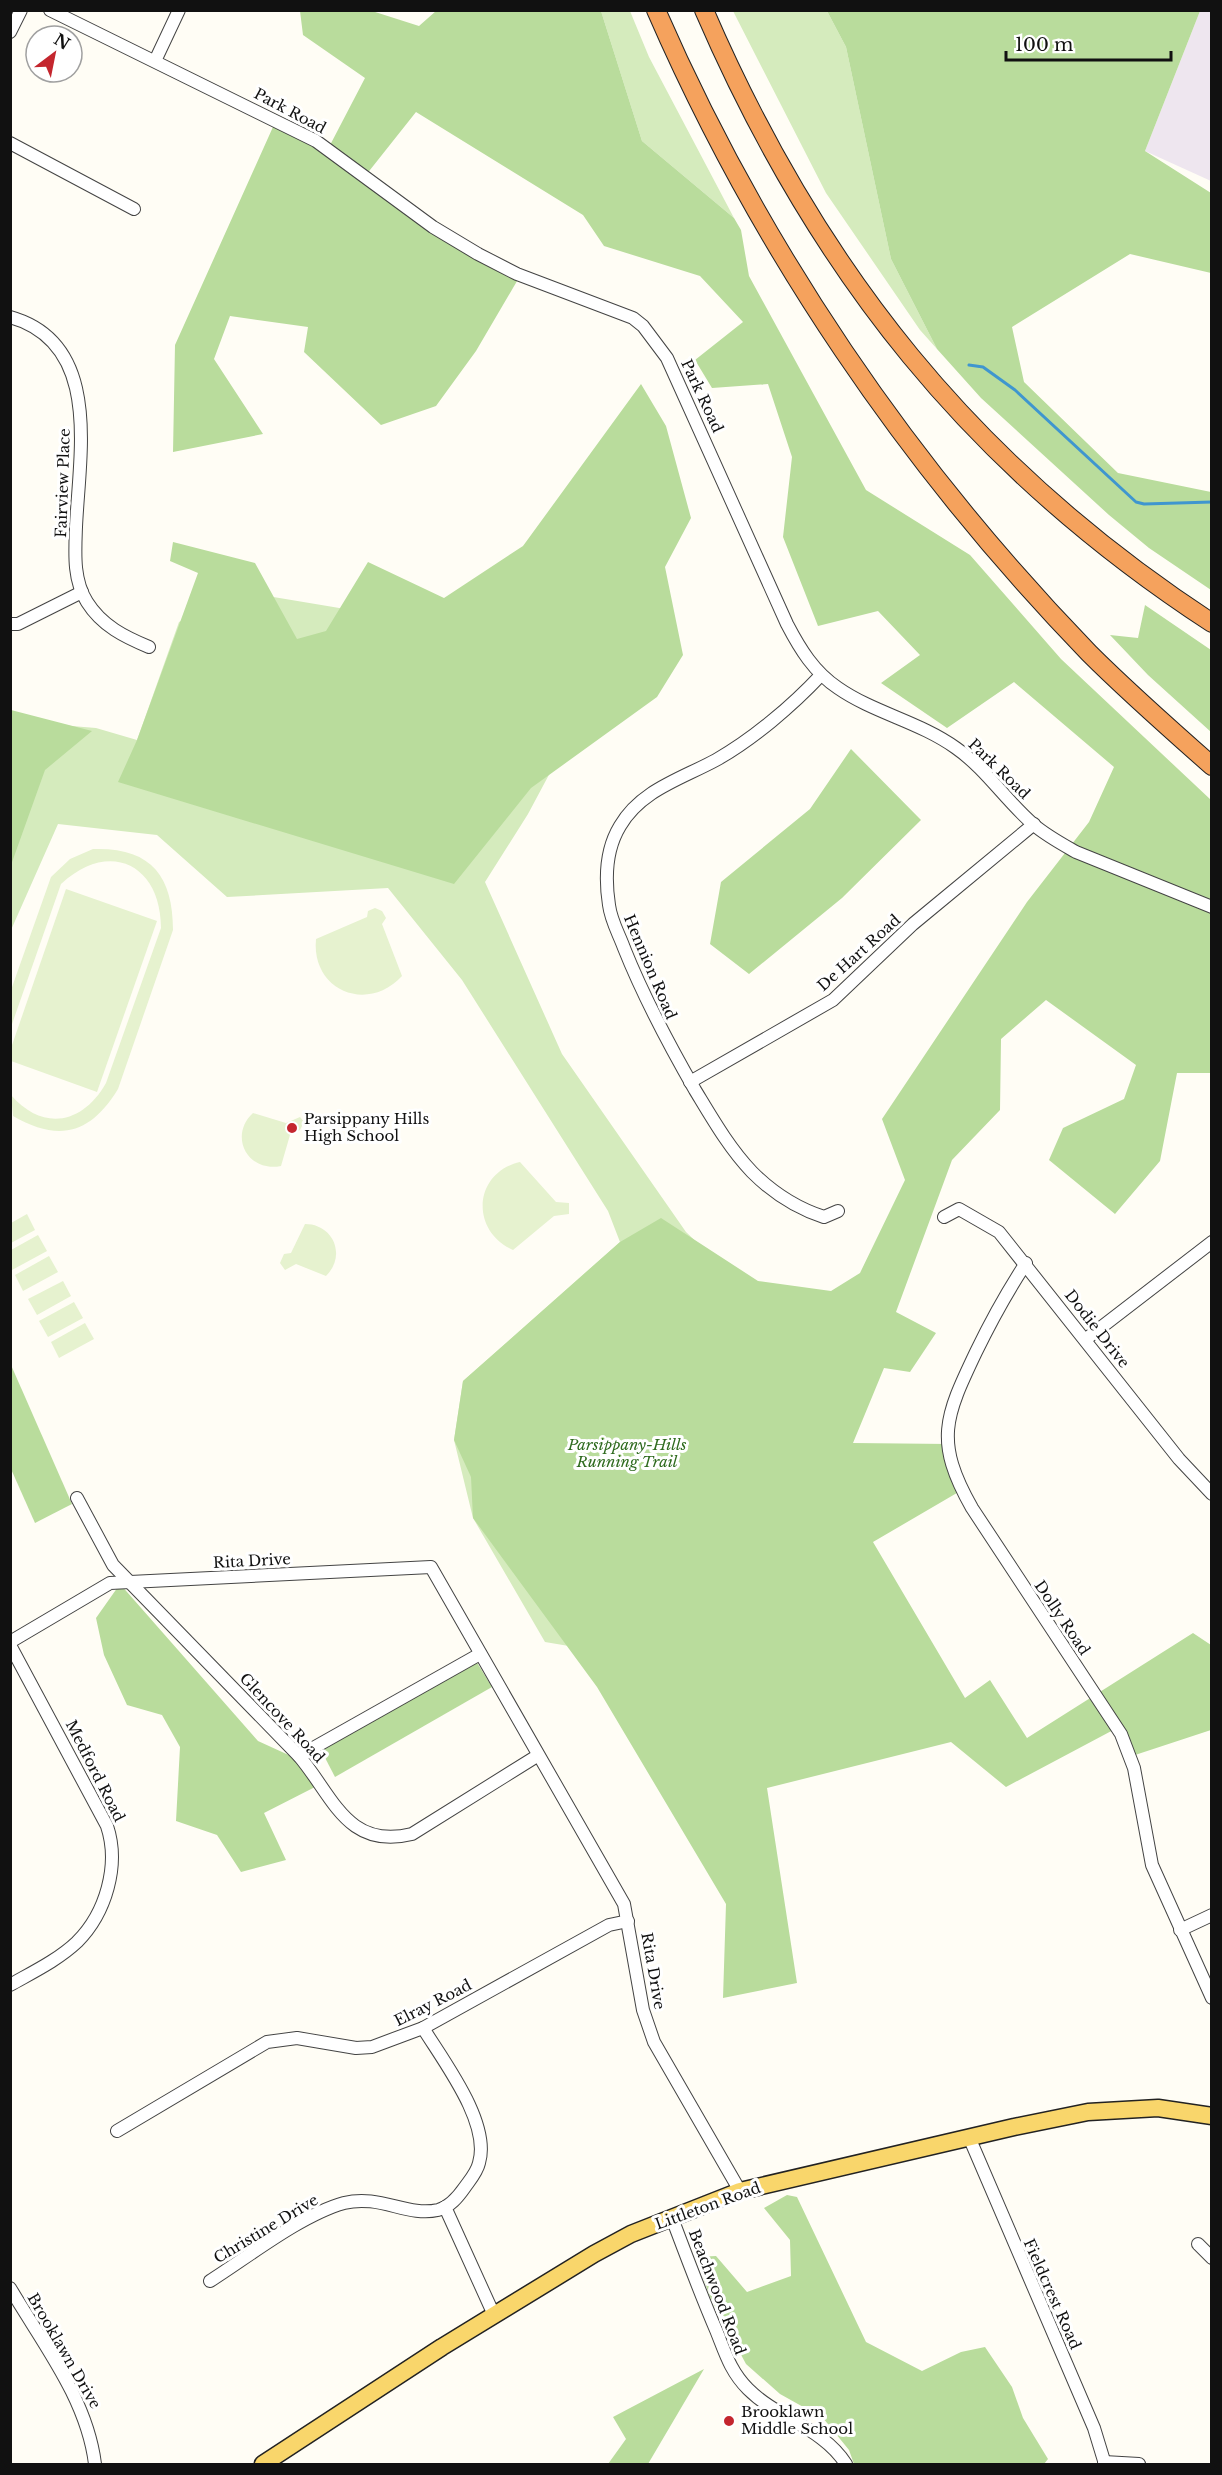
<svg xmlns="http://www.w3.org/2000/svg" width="1222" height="2475" font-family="'Libre Baskerville',serif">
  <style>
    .industrial { fill: #eee6ef }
    .green { fill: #d5ebbd }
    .forest { fill: #b9dc9c }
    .pitch { fill: #e6f2cf }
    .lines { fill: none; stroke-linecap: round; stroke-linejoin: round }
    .stream { stroke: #3f96cf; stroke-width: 3 }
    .minor-casing { stroke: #444; stroke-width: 14 }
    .major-casing { stroke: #222; stroke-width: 19 }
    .highway-casing { stroke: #222; stroke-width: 20 }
    .minor { stroke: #fff; stroke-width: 12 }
    .major { stroke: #f9d66b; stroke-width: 16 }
    .highway { stroke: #f5a25d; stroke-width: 18 }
    .poi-dot { fill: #c4262e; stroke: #fff; stroke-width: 2 }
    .labels { text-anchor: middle; stroke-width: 6; stroke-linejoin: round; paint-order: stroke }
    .street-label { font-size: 15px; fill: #111; stroke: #fff }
    .poi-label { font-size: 15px; fill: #111; stroke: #fff; text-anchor: start }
    .park-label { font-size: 15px; font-style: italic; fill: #2f6b1f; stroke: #fff }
  </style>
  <rect width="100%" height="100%" fill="#fffdf5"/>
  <polygon class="industrial" points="1200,11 1211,11 1211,181 1145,151"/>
  <g class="green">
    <polygon points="601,11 630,11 649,57 734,218 642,141"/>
    <polygon points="733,11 827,11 846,47 891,259 937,349 920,330 826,193"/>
    <polygon points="237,591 459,628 567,741 528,814 485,882 562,1054 686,1232 760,1303 652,1660 545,1642 473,1518 454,1440 463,1381 620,1242 608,1211 462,980 388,888 227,897 157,835 58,824 11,930 11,721 96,728 137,740 179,622"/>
  </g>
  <g class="forest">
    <polygon points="300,11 372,11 419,26 436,11 601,11 642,141 734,218 741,230 749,276 866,490 970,555 1061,659 1211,800 1211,1073 1177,1073 1160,1161 1115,1214 1049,1160 1063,1128 1124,1099 1136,1065 1046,1000 1001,1039 1000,1110 952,1160 896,1312 936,1333 910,1372 884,1368 853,1443 949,1444 962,1490 873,1542 965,1698 990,1680 1027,1738 1193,1633 1211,1645 1211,1730 1132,1756 1117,1728 1006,1787 951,1742 767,1788 797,1983 723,1998 726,1904 597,1687 473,1518 471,1477 454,1440 463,1381 620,1242 661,1218 758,1281 831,1291 860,1273 905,1180 882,1119 1027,902 1089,822 1114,767 1014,682 947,728 881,683 920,655 878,611 818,626 783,537 792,457 768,384 712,388 695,360 743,322 700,276 604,246 583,215 416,112 366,175 520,276 476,351 436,406 381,425 304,352 308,327 230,316 214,359 263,434 173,452 175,345 277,118 328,149 365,78 303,35"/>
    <polygon points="827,11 1200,11 1145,151 1211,193 1211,273 1130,254 1012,327 1024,382 1118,473 1211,492 1211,590 1149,548 1109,515 981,398 937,349 891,259 846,47"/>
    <polygon points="641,384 666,426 691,518 665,567 683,655 657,697 531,788 454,884 118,782 137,740 198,573 170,561 173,542 255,563 297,639 326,631 368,562 444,598 523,546"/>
    <polygon points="1145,605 1211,650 1211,732 1148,675 1110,635 1138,638"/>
    <polygon points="11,710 92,731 45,770 11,865"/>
    <polygon points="851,749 921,820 842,898 749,974 710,944 721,882 810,809"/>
    <polygon points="11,1365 72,1504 35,1523 11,1469"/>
    <polygon points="120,1584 258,1741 293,1757 315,1787 264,1813 286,1860 241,1872 217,1835 176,1821 180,1747 162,1715 127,1705 104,1655 96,1618"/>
    <polygon points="476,1661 492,1687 335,1777 321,1750"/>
    <polygon points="787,2195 797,2197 866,2342 922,2371 961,2352 985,2347 1012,2387 1023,2418 1048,2459 1044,2464 854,2464 849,2450 823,2418 780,2394 746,2364 710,2297 696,2257 716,2256 747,2292 791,2276 790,2240 764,2208"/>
    <polygon points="704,2369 648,2464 608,2464 626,2439 613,2417"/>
  </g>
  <g class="pitch">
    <path d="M93,849c57,-2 80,26 80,81l-55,159c-28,46 -60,53 -105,27l-2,-21c32,37 72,29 95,-12l55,-155c0,-64 -52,-89 -100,-44l-50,143v-37l40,-113 19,-18z"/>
    <polygon points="66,889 157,921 97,1092 11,1061 11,1048"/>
    <path d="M375,908l7,3 4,7 -4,6 20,52c-35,38 -91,14 -86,-37l51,-22 1,-6z"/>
    <path d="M253,1113l33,10 14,-6 4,5 -4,8 -10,5 -9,31c-33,7 -53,-30 -28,-53z"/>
    <path d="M520,1162l36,40 13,1v11l-15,2 -41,34c-43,-19 -40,-77 7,-88z"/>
    <polygon points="27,1214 35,1230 11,1243 11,1223"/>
    <path d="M305,1224c28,0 42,31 21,52l-30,-12 -11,6 -5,-7 4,-9 7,-1z"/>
    <polygon points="38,1235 47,1251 12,1270 11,1250"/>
    <polygon points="49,1256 58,1272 23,1291 15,1275"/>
    <polygon points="63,1281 71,1296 37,1315 28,1299"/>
    <polygon points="74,1302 83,1318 48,1337 39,1321"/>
    <polygon points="85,1323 94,1339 59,1358 51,1342"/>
  </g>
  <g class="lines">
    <polyline class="stream" points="969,365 983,367 1015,390 1136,502 1144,504 1212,502"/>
    <defs>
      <g id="minor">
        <path d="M50,10l266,131 117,86 45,27 39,20 116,44 10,8 24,32 120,266c13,25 27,48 51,64 36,25 82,34 118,60 30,21 50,53 78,77 13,11 28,19 42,27l136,55"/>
        <polyline points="10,32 21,10"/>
        <polyline points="155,61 179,10"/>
        <polyline points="10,143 134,209"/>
        <path d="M10,317c93,26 69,138 66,210 -1,26 -3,53 11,75 15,24 38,35 62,45"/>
        <polyline points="10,624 18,624 82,592"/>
        <path d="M821,675c-29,31 -68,64 -105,85 -35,19 -75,30 -96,66 -14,23 -15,53 -11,79 2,16 10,29 15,43 20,50 44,95 71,142 17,28 34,58 57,82 21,21 44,36 72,45l14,-6"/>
        <polyline points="690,1082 833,1000 913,924 1034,824"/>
        <polyline points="944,1217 959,1209 999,1232 1179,1459 1212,1494"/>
        <path d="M1026,1263c-19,29 -35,58 -50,89 -31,65 -42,89 -4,156l149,226 13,34 18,97 60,133"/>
        <polyline points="1086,1339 1212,1242"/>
        <path d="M77,1498l36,67 186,191c34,40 48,94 113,78l125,-78"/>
        <polyline points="10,1642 110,1583 431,1567 624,1904 643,2010 654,2042 740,2191"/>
        <path d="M10,1645l97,181c13,39 -1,87 -30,116 -19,18 -44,30 -67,43"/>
        <polyline points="299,1756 480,1654"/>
        <polyline points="1180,1930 1212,1915"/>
        <polyline points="117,2131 267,2042 297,2038 356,2048 372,2047 423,2028 609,1925 628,1921"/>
        <polyline points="969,2137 1094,2428 1105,2464"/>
        <polyline points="445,2207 494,2315"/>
        <path d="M672,2218c14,37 28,75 44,112 9,22 14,41 32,59 30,30 74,38 98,75"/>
        <polyline points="1198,2244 1212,2258"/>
        <path d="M210,2281c38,-24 91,-66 134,-78 36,-9 63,14 94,7 12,-3 20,-13 27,-23 5,-7 12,-15 14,-24 12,-40 -35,-101 -56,-135"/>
        <path d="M10,2288c33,56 77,111 85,176"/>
        <polyline points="1104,2462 1139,2464"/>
      </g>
      <polyline id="major" points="263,2464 442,2347 594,2254 631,2234 740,2191 1014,2127 1088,2112 1158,2108 1212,2116"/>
      <g id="highway">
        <path d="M656,10c104,239 252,456 433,643 39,39 81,76 123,113"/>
        <path d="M704,10c113,262 269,457 508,613"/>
      </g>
    </defs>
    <use href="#minor" class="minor-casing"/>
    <use href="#major" class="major-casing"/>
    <use href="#highway" class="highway-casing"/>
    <use href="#minor" class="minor"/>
    <use href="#major" class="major"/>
    <use href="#highway" class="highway"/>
  </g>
  <g class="poi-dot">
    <circle cx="292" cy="1128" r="6"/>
    <circle cx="729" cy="2421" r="6"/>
  </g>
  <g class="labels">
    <g class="street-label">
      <text transform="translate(290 111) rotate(28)" y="5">Park Road</text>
      <text transform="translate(702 396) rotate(65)" y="5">Park Road</text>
      <text transform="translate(63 483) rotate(-88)" y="5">Fairview Place</text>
      <text transform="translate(999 769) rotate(44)" y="5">Park Road</text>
      <text transform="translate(859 953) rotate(-42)" y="5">De Hart Road</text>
      <text transform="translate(650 967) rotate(67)" y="5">Hennion Road</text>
      <text transform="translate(1097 1329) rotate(52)" y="5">Dodie Drive</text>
      <text transform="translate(252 1561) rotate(-3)" y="5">Rita Drive</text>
      <text transform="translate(1062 1618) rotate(56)" y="5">Dolly Road</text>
      <text transform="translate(282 1718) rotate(47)" y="5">Glencove Road</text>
      <text transform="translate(95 1771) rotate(63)" y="5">Medford Road</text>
      <text transform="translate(653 1971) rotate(80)" y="5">Rita Drive</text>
      <text transform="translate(433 2003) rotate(-27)" y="5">Elray Road</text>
      <text transform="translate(708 2206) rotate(-20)" y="5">Littleton Road</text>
      <text transform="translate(266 2229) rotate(-31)" y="5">Christine Drive</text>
      <text transform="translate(717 2292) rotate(69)" y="5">Beachwood Road</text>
      <text transform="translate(1052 2294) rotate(66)" y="5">Fieldcrest Road</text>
      <text transform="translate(64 2351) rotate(60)" y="5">Brooklawn Drive</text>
    </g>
    <g class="poi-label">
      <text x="304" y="1124">Parsippany Hills<tspan x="304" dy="17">High School</tspan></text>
      <text x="741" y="2417">Brooklawn<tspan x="741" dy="17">Middle School</tspan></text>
    </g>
    <g class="park-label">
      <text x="627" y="1450">Parsippany-Hills<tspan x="627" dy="17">Running Trail</tspan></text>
    </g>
  </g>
  <rect width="1222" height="2475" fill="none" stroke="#111111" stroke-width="24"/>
  <g transform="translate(54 54) rotate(32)"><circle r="28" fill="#ffffff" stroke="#a0a0a0" stroke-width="1.5"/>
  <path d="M0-4.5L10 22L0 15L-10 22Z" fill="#c4262e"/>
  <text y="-9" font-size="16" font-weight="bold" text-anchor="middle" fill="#111111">N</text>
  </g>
  <path d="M1006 51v9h165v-9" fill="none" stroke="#111111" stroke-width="3"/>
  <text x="1015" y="51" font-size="18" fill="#111111" stroke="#ffffff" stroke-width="4.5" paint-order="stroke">100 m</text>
</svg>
